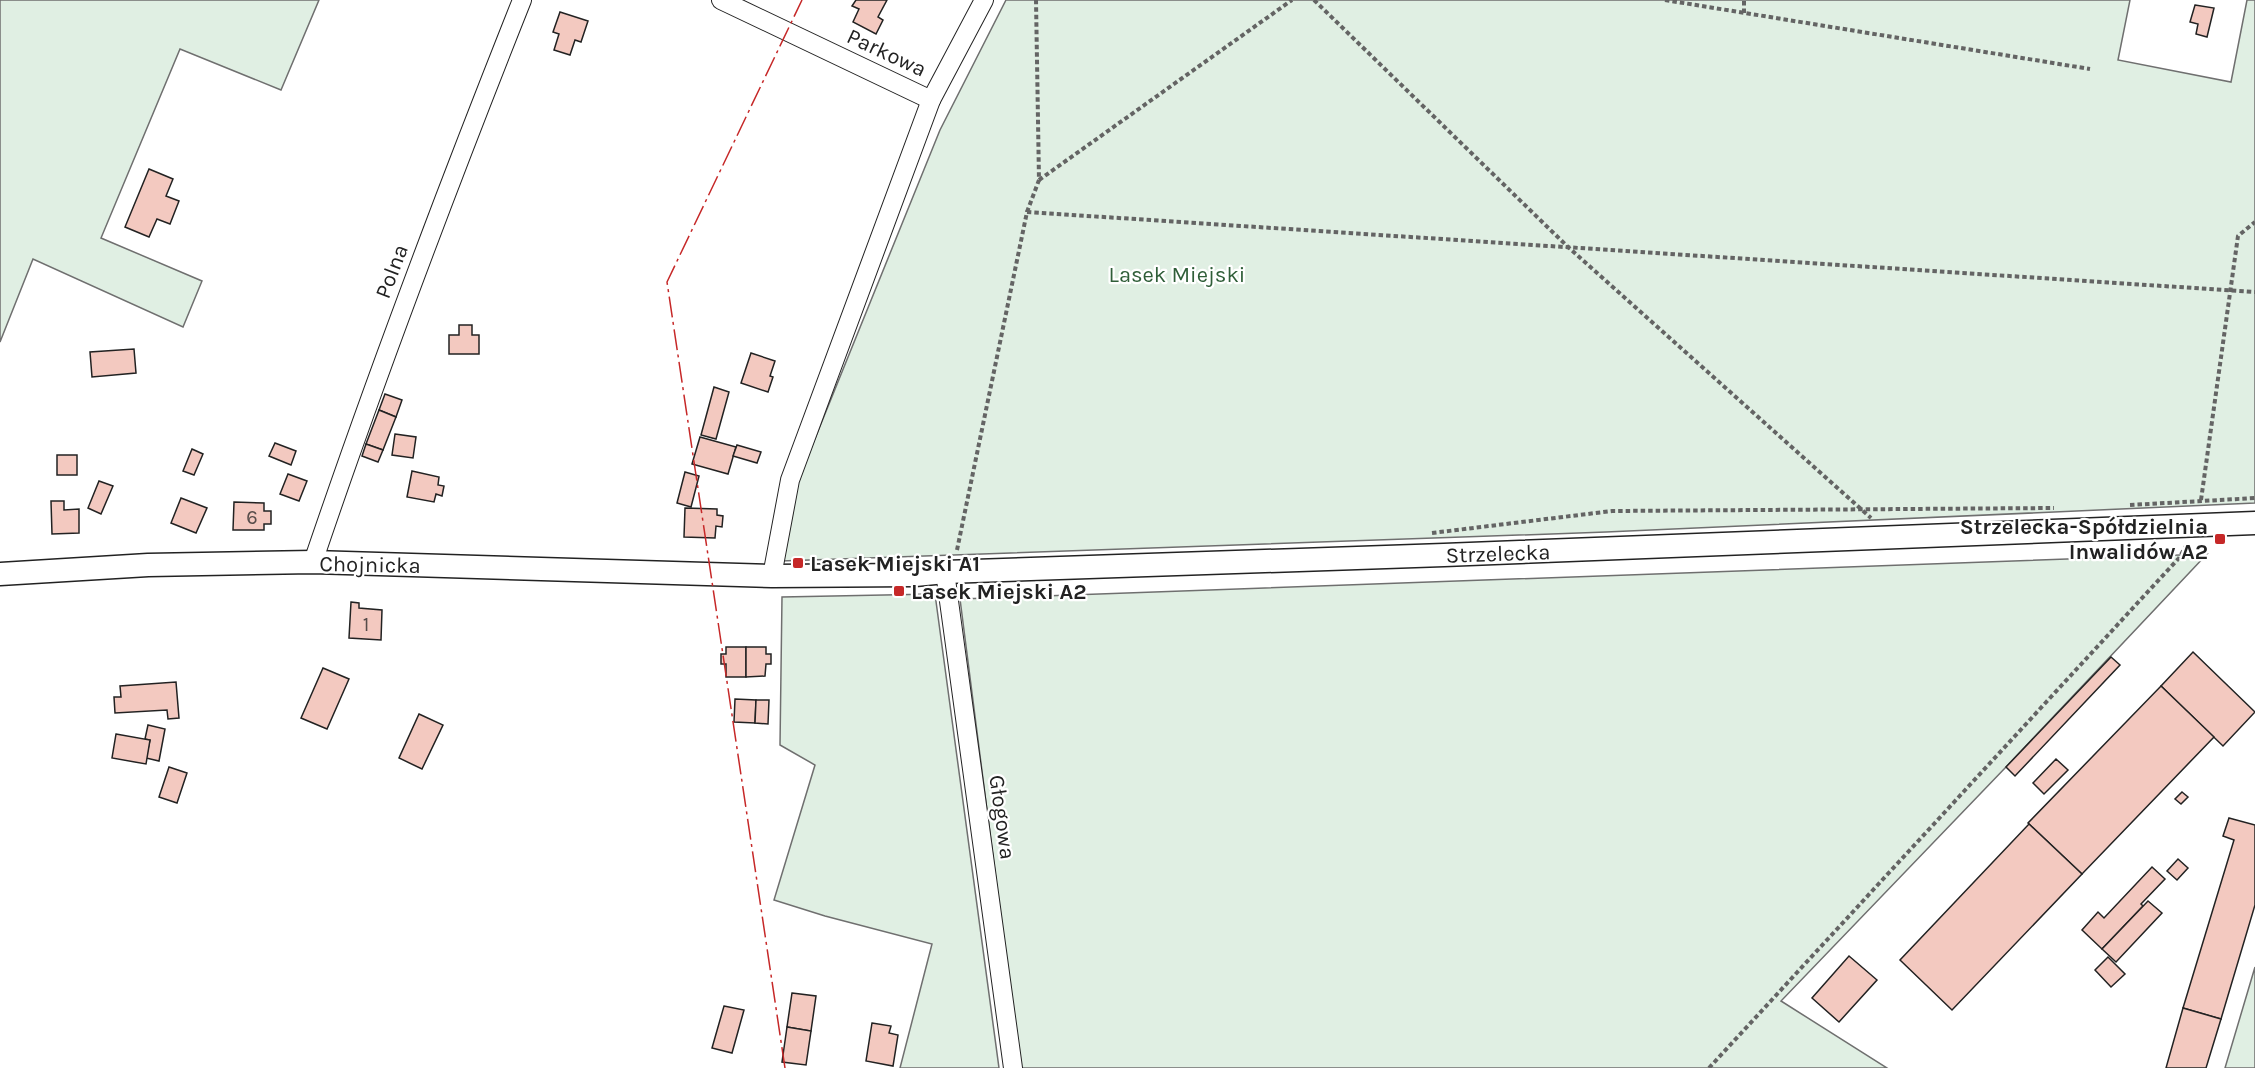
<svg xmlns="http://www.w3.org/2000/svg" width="2255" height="1068" font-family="Karla,sans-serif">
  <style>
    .green { fill: #e0efe3; stroke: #6f6f6f; stroke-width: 1.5 }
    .building { fill: #f3c9c0; stroke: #222; stroke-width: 1.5 }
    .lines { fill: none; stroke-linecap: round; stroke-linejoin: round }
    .minor-casing { stroke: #222; stroke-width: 20 }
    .tertiary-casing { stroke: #222; stroke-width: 25 }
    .path { stroke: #646464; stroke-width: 4; stroke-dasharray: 4.5 3; stroke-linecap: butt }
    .minor { stroke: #fff; stroke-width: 18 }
    .tertiary { stroke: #fff; stroke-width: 22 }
    .power { stroke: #c62828; stroke-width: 1.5; stroke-dasharray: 21 4.5 3 4.5; stroke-linecap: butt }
    .poi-dot { fill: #c62828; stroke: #fff; stroke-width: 2 }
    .labels { text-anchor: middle; stroke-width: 4.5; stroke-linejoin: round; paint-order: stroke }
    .number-label { font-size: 20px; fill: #564c4a }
    .street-label { font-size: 22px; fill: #222; stroke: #fff }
    .park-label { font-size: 22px; fill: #2f5e38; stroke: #fff }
    .poi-label { font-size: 22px; font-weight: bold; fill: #222; stroke: #fff; text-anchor: start }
  </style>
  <rect width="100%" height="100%" fill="#fff"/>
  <g class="green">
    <polygon points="0,0 319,0 281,90 180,49 101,238 202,281 183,327 33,259 0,342"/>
    <polygon points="1006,0 2130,0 2118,60 2231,82 2247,0 2255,0 2255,503 1606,532 781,561 797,483 940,130"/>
    <polygon points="2207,554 2006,767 1781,1001 1887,1068 1020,1068 960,599"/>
    <polygon points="935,594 999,1068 900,1068 932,944 825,916 774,900 815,765 780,745 782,597"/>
    <polygon points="2255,967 2255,1068 2225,1068"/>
  </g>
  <g class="building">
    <polygon points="856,0 887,0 878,17 883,20 876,34 853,22 859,9 852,6"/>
    <polygon points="2195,5 2214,8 2207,37 2196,34 2198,24 2190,22"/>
    <polygon points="560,12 588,21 581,42 575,40 570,55 554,50 559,34 553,32"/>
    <polygon points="149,169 173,179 166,196 179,201 170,224 157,219 149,237 125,227"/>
    <polygon points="459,325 472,325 472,335 479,335 479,354 449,354 449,335 459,335"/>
    <polygon points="134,349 136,373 92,377 90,352"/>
    <polygon points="751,353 775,361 770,376 773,377 768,392 741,383"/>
    <polygon points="714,387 729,392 716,439 701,435"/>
    <polygon points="385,394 402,400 396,417 379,410"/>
    <polygon points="379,410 396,417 383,450 366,444"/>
    <polygon points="395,434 416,437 413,458 392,455"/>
    <polygon points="700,437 736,447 728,474 692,464"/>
    <polygon points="275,443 296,451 291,465 269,456"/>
    <polygon points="366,444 383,450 378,462 362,456"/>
    <polygon points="737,445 761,452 757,463 733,456"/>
    <polygon points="192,449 203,454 194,475 183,471"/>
    <rect x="57" y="455" width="20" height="20"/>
    <polygon points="412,471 439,477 438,485 444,486 442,496 436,494 434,502 407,497"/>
    <polygon points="685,472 699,476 691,507 677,503"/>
    <polygon points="288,474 307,481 299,501 280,494"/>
    <polygon points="99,481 113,486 101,514 88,508"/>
    <polygon points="181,498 207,508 196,533 171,523"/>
    <polygon points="51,501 64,501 64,510 79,509 79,533 52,534"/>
    <polygon points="234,502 264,503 264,511 271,511 271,524 264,524 264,530 233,530"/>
    <polygon points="685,508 717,509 717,515 723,516 722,527 716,526 715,538 684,537"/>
    <polygon points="351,602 359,603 359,608 382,610 381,640 349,638"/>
    <polygon points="726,647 746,647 746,677 726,677 726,664 721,664 721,654 726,654"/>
    <polygon points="746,647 766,647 766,654 771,654 771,664 766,664 765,676 746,677"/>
    <polygon points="2193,652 2255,712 2223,746 2161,686"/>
    <polygon points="2111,657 2120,665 2015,776 2006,767"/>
    <polygon points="323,668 349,679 327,729 301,718"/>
    <polygon points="176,682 179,718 168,719 167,710 115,713 114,697 121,697 120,686"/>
    <polygon points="2161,686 2214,737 2082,874 2028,823"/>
    <polygon points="735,699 756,700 755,723 734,722"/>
    <polygon points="756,700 769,700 768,724 755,723"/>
    <polygon points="419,714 443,725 422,769 399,758"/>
    <polygon points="148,725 165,729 159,761 146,758 150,740 145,739"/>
    <polygon points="116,734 150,740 146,764 112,758"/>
    <polygon points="2056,759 2068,770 2044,794 2033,783"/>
    <polygon points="169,767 187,773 177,803 159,797"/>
    <polygon points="2182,792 2188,797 2181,804 2175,799"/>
    <polygon points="2229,818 2255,825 2255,905 2221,1019 2183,1008 2234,840 2223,836"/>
    <polygon points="2029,824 2082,874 1952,1010 1900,960"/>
    <polygon points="2178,859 2188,868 2177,880 2167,871"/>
    <polygon points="2152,867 2165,879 2141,904 2143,906 2102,949 2082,930 2098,912 2104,918"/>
    <polygon points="2148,901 2162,913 2116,962 2102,949"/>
    <polygon points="1849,956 1877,980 1839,1022 1812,998"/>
    <polygon points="2108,957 2125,974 2111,987 2095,970"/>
    <polygon points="792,993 816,996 811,1031 787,1027"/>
    <polygon points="724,1006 744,1010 732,1053 712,1048"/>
    <polygon points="2183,1008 2221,1019 2206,1068 2166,1068"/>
    <polygon points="872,1023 891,1026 889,1033 898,1035 893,1066 866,1061"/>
    <polygon points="787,1027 811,1031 806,1065 782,1062"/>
  </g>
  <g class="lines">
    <defs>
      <g id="minor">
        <polyline points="721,0 931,100 984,0"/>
        <path d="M313,562c64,-189 135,-376 209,-562"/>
        <polyline points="945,572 1013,1068"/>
        <polyline points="772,576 790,480 931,100"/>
      </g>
      <polyline id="tertiary" points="0,574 148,565 313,562 772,576 915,575 945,572 1444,555 2255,523"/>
    </defs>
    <use href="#minor" class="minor-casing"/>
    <use href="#tertiary" class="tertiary-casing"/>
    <g class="path">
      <polyline points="1314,0 1568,247 1871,518"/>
      <polyline points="1665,0 2090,69"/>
      <polyline points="1744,13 1744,0"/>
      <polyline points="1039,180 1292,0"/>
      <polyline points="1027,212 1039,180 1036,0"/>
      <polyline points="2201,500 2238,236 2255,222"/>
      <polyline points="2130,505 2255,498"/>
      <polyline points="1432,533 1612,511 2054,508"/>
      <polyline points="957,550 1027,212 2255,292"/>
      <polyline points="1709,1068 2179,558 2186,546"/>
    </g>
    <use href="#minor" class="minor"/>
    <use href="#tertiary" class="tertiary"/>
    <polyline class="power" points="785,1068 667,282 802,0"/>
  </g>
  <g class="poi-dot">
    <rect x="2214" y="533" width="12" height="12" rx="3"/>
    <rect x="792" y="557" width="12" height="12" rx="3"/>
    <rect x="893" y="585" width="12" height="12" rx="3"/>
  </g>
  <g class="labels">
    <g class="number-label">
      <text x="252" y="524">6</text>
      <text x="366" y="631">1</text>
    </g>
    <g class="street-label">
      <text transform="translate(887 52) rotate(25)" y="8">Parkowa</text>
      <text transform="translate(391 271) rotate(-69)" y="8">Polna</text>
      <text transform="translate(1498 553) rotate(-2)" y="8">Strzelecka</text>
      <text transform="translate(370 564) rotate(1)" y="8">Chojnicka</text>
      <text transform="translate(1003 817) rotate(82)" y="8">Głogowa</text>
    </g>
    <g class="park-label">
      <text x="1177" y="282">Lasek Miejski</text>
    </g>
    <g class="poi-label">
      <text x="2208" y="534" text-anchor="end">Strzelecka-Spółdzielnia<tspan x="2208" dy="25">Inwalidów A2</tspan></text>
      <text x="810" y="571">Lasek Miejski A1</text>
      <text x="911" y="599">Lasek Miejski A2</text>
    </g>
  </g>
</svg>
